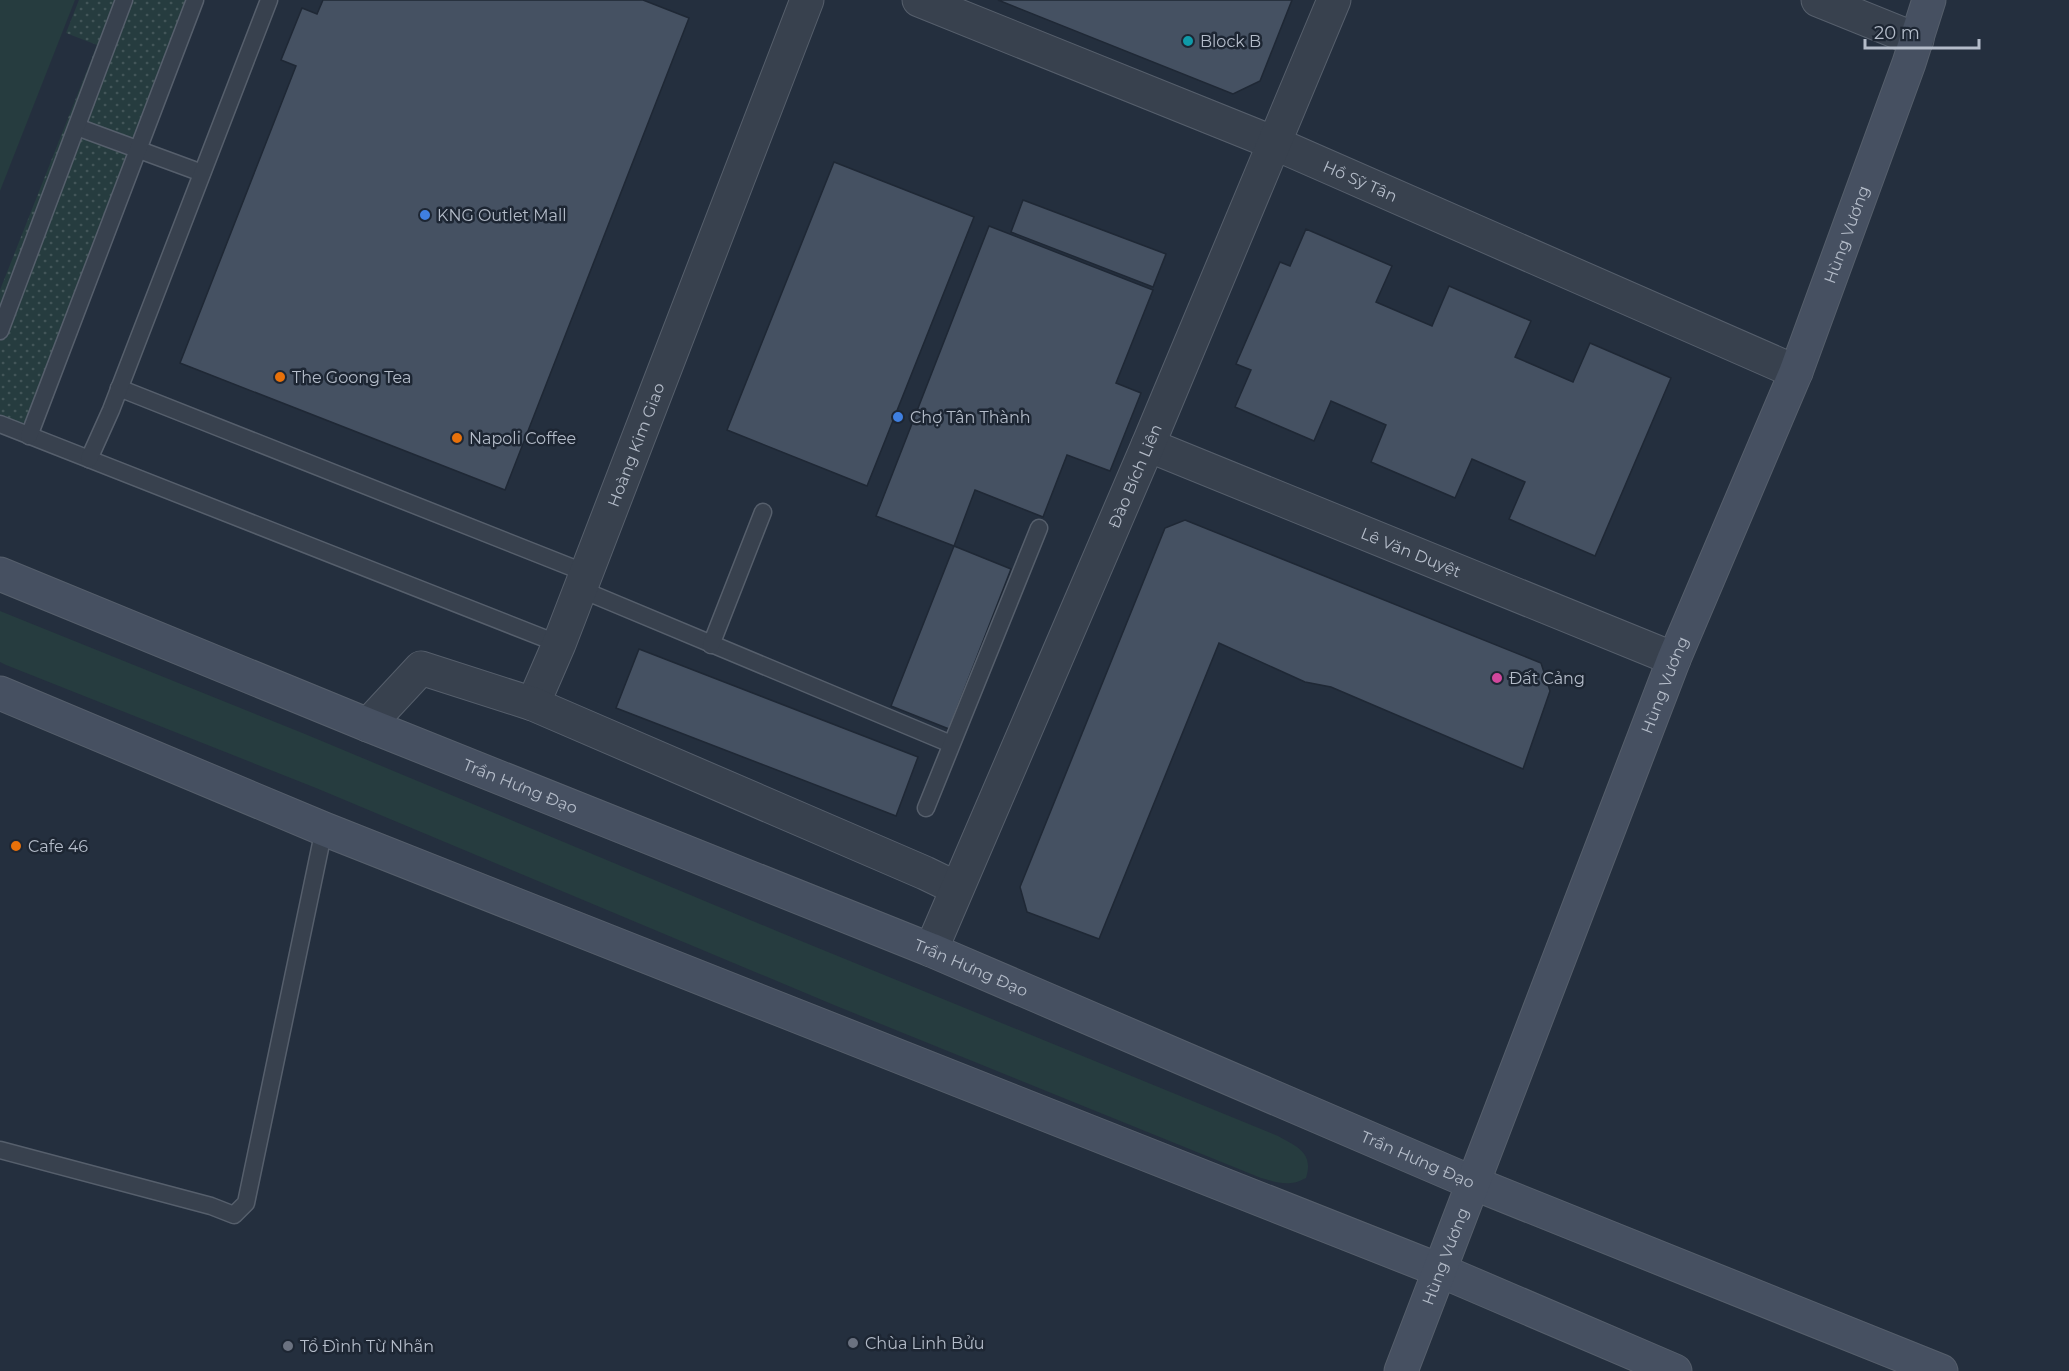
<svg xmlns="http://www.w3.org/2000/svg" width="2069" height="1371" font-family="Montserrat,sans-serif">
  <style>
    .grass { fill: #263c3f }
    .park { fill: url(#park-dots) }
    .building { fill: #455162; stroke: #1f2835; stroke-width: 1.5 }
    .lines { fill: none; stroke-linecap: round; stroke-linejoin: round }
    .lane-casing { stroke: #565f6c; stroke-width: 19 }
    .street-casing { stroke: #565f6c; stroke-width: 35 }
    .secondary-casing { stroke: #565f6c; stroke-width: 35 }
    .lane { stroke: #38414e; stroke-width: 16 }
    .street { stroke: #38414e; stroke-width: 33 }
    .secondary { stroke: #465061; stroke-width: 33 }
    .culture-dot { fill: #0f9aa8; stroke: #1d2633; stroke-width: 2 }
    .shop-dot { fill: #3f7fe0; stroke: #1d2633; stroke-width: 2 }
    .food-dot { fill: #e8710a; stroke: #1d2633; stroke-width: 2 }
    .hotel-dot { fill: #d1479c; stroke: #1d2633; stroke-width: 2 }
    .worship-dot { fill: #6b7280; stroke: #1d2633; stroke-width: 2 }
    .labels { text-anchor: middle; stroke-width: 5; stroke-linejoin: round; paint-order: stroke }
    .poi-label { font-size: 16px; fill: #b4bcc9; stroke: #1d2633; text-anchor: start }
    .street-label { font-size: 16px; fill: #b4bcc9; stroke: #1d2633 }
  </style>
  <defs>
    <pattern id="park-dots" width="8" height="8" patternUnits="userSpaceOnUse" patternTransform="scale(1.5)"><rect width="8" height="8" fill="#263c3f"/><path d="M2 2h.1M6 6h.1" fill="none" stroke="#435659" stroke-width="1.8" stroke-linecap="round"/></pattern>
  </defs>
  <rect width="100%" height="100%" fill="#242f3e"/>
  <g class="grass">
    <polygon points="0,0 75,0 0,191"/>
    <path d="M0,611l305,123 479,200 494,202c19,11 36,16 28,42 -17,9 -27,5 -45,0l-427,-173 -518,-217 -310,-123 -6,-3z"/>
  </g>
  <polygon class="park" points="79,0 198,0 26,443 0,433 0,290 97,45 66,33"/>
  <g class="building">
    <polygon points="323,0 643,0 689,18 505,490 180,363 296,66 281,60 302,8 317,14"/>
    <polygon points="998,0 1292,0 1260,81 1233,94"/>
    <polygon points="834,162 974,217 867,486 727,430"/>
    <polygon points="1023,200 1166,254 1153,287 1011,232"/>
    <polygon points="989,226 1153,290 1116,383 1141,393 1110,471 1067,455 1043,517 975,490 954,546 876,516"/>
    <polygon points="1306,229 1392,266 1376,302 1432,326 1449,286 1531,321 1515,357 1573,382 1590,343 1671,378 1595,556 1509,519 1525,482 1472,459 1455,498 1371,462 1386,425 1331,401 1314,441 1235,407 1251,370 1236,364 1280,262 1290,266"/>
    <polygon points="1185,520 1541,663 1550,691 1523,769 1331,687 1305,682 1219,643 1099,939 1027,912 1020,887 1165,528"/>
    <polygon points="954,546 1011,569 949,729 891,706"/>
    <polygon points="639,649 918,757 896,816 616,708"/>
  </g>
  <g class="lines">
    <defs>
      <g id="lane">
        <polyline points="77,127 202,173"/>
        <polyline points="0,331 124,0"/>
        <polyline points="119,388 586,573"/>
        <polyline points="0,424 559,644"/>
        <polyline points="29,436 195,0"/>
        <polyline points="89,459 111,410 269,0"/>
        <polyline points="580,589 951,744"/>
        <polyline points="711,645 763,512"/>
        <polyline points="926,808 1039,528"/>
        <polyline points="0,1150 211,1206 234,1215 246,1203 324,829"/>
      </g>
      <g id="street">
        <path id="s1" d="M919,0l355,143 522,229"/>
        <polyline points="1818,0 1917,40"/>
        <path id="s2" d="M1148,445l526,214"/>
        <path id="s3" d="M533,704l26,-60 248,-644"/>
        <polyline points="368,725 421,668 533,704 925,873 956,888"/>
        <path id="s4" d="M931,950l217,-505 186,-445"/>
      </g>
      <g id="secondary">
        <path id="s5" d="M0,574l368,151 563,225 542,233 468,188"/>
        <polyline points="0,693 324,829 1439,1270 1675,1371"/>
        <path id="s6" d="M1401,1371l273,-712 122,-287 113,-309 20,-63"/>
      </g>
    </defs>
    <use href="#lane" class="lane-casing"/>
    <use href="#street" class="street-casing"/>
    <use href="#secondary" class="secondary-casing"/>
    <use href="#lane" class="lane"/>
    <use href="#street" class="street"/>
    <use href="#secondary" class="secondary"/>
  </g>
  <circle class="culture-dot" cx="1188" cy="41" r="6"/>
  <g class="shop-dot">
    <circle cx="425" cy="215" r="6"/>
    <circle cx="898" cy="417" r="6"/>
  </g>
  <g class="food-dot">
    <circle cx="280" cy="377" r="6"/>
    <circle cx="457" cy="438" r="6"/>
    <circle cx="16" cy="846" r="6"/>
  </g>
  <circle class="hotel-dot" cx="1497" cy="678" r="6"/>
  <g class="worship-dot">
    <circle cx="853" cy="1343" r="6"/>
    <circle cx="288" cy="1346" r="6"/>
  </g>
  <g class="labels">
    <g class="poi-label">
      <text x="1200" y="47">Block B</text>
      <text x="437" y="221">KNG Outlet Mall</text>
      <text x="292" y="383">The Goong Tea</text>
      <text x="910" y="423">Chợ Tân Thành</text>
      <text x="469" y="444">Napoli Coffee</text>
      <text x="1509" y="684">Đất Cảng</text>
      <text x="28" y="852">Cafe 46</text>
      <text x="865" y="1349">Chùa Linh Bửu</text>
      <text x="300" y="1352">Tổ Đình Từ Nhãn</text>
    </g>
    <g class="street-label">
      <text dy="6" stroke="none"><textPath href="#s1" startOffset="477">Hồ Sỹ Tân</textPath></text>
      <text dy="6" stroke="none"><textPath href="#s6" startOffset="1221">Hùng Vương</textPath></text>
      <text dy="6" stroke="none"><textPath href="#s3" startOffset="279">Hoàng Kim Giao</textPath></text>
      <text dy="6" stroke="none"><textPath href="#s4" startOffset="516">Đào Bích Liên</textPath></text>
      <text dy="6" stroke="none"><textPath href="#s2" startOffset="284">Lê Văn Duyệt</textPath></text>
      <text dy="6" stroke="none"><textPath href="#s6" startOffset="735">Hùng Vương</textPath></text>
      <text dy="6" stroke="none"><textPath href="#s5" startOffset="562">Trần Hưng Đạo</textPath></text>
      <text dy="6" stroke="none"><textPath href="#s5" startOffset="1048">Trần Hưng Đạo</textPath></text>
      <text dy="6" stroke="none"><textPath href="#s5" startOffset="1534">Trần Hưng Đạo</textPath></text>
      <text dy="6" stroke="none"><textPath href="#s6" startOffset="123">Hùng Vương</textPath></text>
    </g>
  </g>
  <path d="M1865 39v9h114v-9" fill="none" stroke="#b4bcc9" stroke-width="3"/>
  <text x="1874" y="39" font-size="18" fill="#b4bcc9" stroke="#1d2633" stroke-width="4.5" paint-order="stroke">20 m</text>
</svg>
